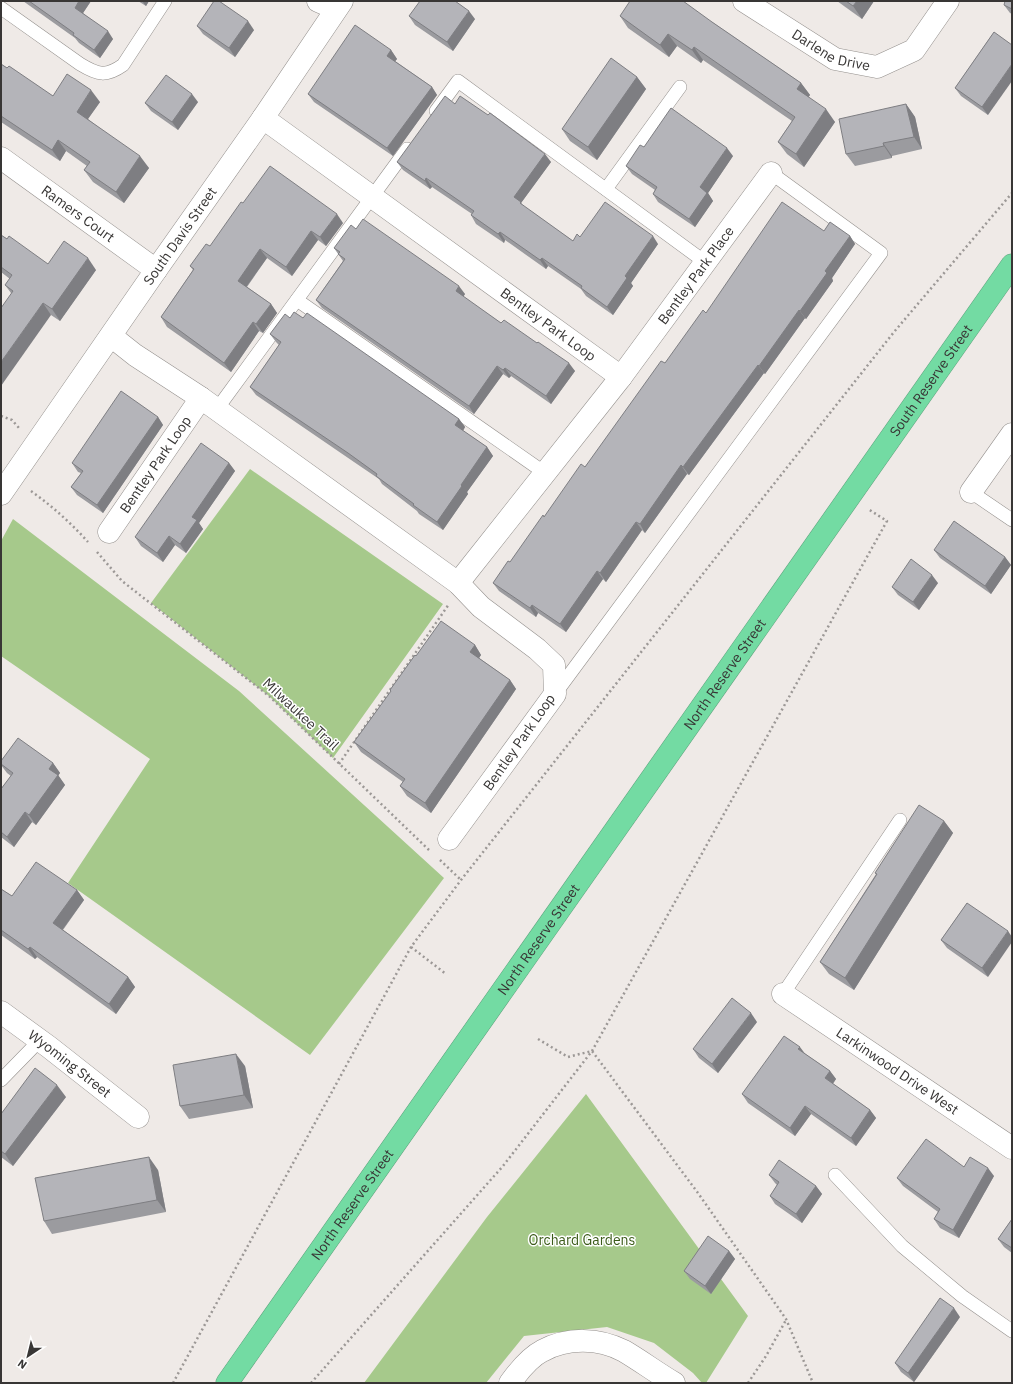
<svg xmlns="http://www.w3.org/2000/svg" width="1013" height="1384" font-family="'IBM Plex Sans',sans-serif">
  <style>
    .green { fill: #a6c98b }
    .lines { fill: none; stroke-linecap: round; stroke-linejoin: round }
    .lane-casing { stroke: #94908d; stroke-width: 14 }
    .street-casing { stroke: #94908d; stroke-width: 23 }
    .highway-casing { stroke: #5ea17c; stroke-width: 23 }
    .path { stroke: #9c9896; stroke-width: 2.5; stroke-dasharray: 2 3; stroke-linecap: butt }
    .lane { stroke: #fff; stroke-width: 13 }
    .street { stroke: #fff; stroke-width: 22 }
    .highway { stroke: #73dba3; stroke-width: 22 }
    .wall { fill: #9b9b9f }
    .shaded-wall { fill: #7e7e82 }
    .building { fill: #b4b4b9; stroke: #7e7e82 }
    .labels { text-anchor: middle; stroke-width: 3; stroke-linejoin: round; paint-order: stroke }
    .street-label { font-size: 14px; fill: #383635; stroke: #fff }
    .park-label { font-size: 14px; fill: #3a5a18; stroke: #fff }
  </style>
  <rect width="100%" height="100%" fill="#efeae7"/>
  <g class="green">
    <polygon points="250,469 443,604 333,758 269,696 151,603"/>
    <polygon points="13,519 239,691 444,878 310,1055 68,883 150,759 1,656 1,541"/>
    <polygon points="586,1094 748,1316 706,1383 702,1383 693,1373 654,1343 607,1327 524,1336 486,1383 364,1383 487,1217"/>
  </g>
  <g class="lines">
    <defs>
      <g id="lane">
        <path d="M1,8l79,56c18,11 26,13 43,1l42,-64"/>
        <polyline points="436,111 458,81 705,262"/>
        <polyline points="606,189 680,87"/>
        <polyline points="297,300 545,473"/>
        <polyline points="217,409 407,149"/>
        <polyline points="971,492 1012,520"/>
        <polyline points="555,694 881,253 771,173"/>
        <polyline points="783,994 900,820"/>
        <polyline points="1,1080 40,1040"/>
        <polyline points="835,1175 902,1246 962,1296 1012,1331"/>
      </g>
      <g id="street">
        <polyline points="318,1 336,9"/>
        <path id="s1" d="M744,1l91,58 42,8 37,-17 34,-49"/>
        <path id="s2" d="M263,118l358,259"/>
        <path id="s3" d="M1,158l155,112"/>
        <polyline points="111,336 135,355 201,398 458,583 481,607 537,649 554,665 555,694 449,839"/>
        <polyline points="971,492 1012,434"/>
        <path id="s4" d="M1,494l155,-224 107,-152 79,-117"/>
        <path id="s5" d="M109,532l92,-134"/>
        <path id="s6" d="M458,583l163,-206 150,-204"/>
        <path id="s7" d="M783,994l229,154"/>
        <path id="s8" d="M1,1012l48,35 89,70"/>
        <path d="M510,1383c8,-11 20,-26 32,-32 26,-14 57,-13 82,0 17,10 33,22 50,32"/>
      </g>
      <g id="highway">
        <path id="s9" d="M227,1383l785,-1118"/>
      </g>
    </defs>
    <use href="#lane" class="lane-casing"/>
    <use href="#street" class="street-casing"/>
    <use href="#highway" class="highway-casing"/>
    <g class="path">
      <polyline points="1,416 12,420 19,428"/>
      <path d="M31,491c21,15 40,32 57,51"/>
      <polyline points="97,552 122,581 269,696 429,850"/>
      <polyline points="339,764 449,604"/>
      <polyline points="440,860 461,880"/>
      <polyline points="411,947 446,974"/>
      <polyline points="538,1039 568,1057 592,1051 698,1193 786,1319 813,1383"/>
      <polyline points="173,1383 411,947 461,880 894,332 1012,193"/>
      <polyline points="311,1383 503,1166 592,1051 887,521 868,509"/>
      <polyline points="748,1383 766,1356 786,1320"/>
    </g>
    <use href="#lane" class="lane"/>
    <use href="#street" class="street"/>
    <use href="#highway" class="highway"/>
  </g>
  <g class="wall">
    <polygon points="23,1 91,1 83,13 113,39 100,58 79,43 75,38"/>
    <polygon points="138,1 149,1 146,6"/>
    <polygon points="837,1 874,1 862,19"/>
    <polygon points="1012,1 1012,14 1010,13 1004,5"/>
    <polygon points="409,16 475,19 453,51 415,25"/>
    <polygon points="620,16 712,22 801,83 810,95 808,97 835,122 804,167 787,154 778,142 792,121 703,60 701,63 677,46 669,57 628,28"/>
    <polygon points="197,26 254,30 235,57 203,34"/>
    <polygon points="994,32 988,115 961,96 955,88"/>
    <polygon points="391,50 397,59 395,61 432,87 437,95 393,156 314,102 308,94"/>
    <polygon points="1,64 53,96 100,102 88,119 149,168 124,203 93,182 84,170 87,166 66,151 60,161 1,122"/>
    <polygon points="637,77 646,89 597,160 570,141 562,129"/>
    <polygon points="198,102 178,130 151,111 145,103"/>
    <polygon points="455,104 551,162 521,203 523,206 573,241 580,237 658,244 631,283 633,286 613,315 586,296 581,289 548,266 546,269 505,240 504,243 476,224 471,215 472,214 432,187 430,189 403,170 397,162"/>
    <polygon points="906,104 915,117 922,149 892,156 892,158 855,166 846,154"/>
    <polygon points="644,147 733,156 708,193 713,201 695,227 658,202 653,194 655,190 632,174 626,166"/>
    <polygon points="343,223 326,246 318,240 292,276 267,258 247,287 271,304 277,313 263,333 259,331 231,372 167,327 161,317 193,270 190,266 210,246"/>
    <polygon points="356,229 465,294 463,297 501,323 537,343 575,371 551,404 511,376 509,378 503,374 474,414 322,308 316,300 343,261 334,248"/>
    <polygon points="824,231 850,236 855,244 832,278 833,281 806,319 805,318 765,374 764,373 689,475 687,474 645,533 642,530 606,582 603,579 566,632 538,613 536,617 499,591 493,583 510,562 544,517 585,467 665,363 706,313"/>
    <polygon points="1,235 48,264 96,270 60,321 51,315 11,293 5,285 10,279 1,272"/>
    <polygon points="290,318 303,318 459,419 465,427 463,431 487,447 493,456 467,492 468,494 443,530 419,514 417,511 382,484 379,479 354,462 256,395 250,387 279,345 276,342 270,334"/>
    <polygon points="158,417 163,425 103,513 77,495 71,487 81,473 78,472 72,463"/>
    <polygon points="229,463 235,471 199,523 203,529 186,553 175,545 163,562 141,546 135,537"/>
    <polygon points="934,550 1005,557 1011,565 991,594 940,558"/>
    <polygon points="938,583 919,610 898,595 892,587"/>
    <polygon points="475,645 481,655 479,658 510,680 516,689 431,813 407,796 400,786 403,782 361,752 354,742 391,692 390,690 416,656"/>
    <polygon points="1,761 53,763 60,773 58,775 65,785 36,825 32,822 14,847 1,837 1,789 11,776 7,773 1,765"/>
    <polygon points="944,821 953,833 854,990 829,974 820,962 876,874 875,873"/>
    <polygon points="1,889 12,896 77,890 84,900 63,930 128,977 135,987 116,1014 37,957 35,959 1,935"/>
    <polygon points="967,903 988,977 947,948 941,940"/>
    <polygon points="757,1022 718,1073 699,1058 693,1049"/>
    <polygon points="804,1053 830,1071 836,1079 833,1084 870,1110 876,1118 856,1146 811,1114 795,1136 748,1103 742,1094"/>
    <polygon points="245,1066 253,1108 189,1119 180,1106"/>
    <polygon points="66,1097 13,1166 1,1157 1,1114"/>
    <polygon points="964,1167 994,1176 959,1238 940,1228 934,1219 938,1212 903,1186 897,1178"/>
    <polygon points="158,1170 166,1212 52,1234 44,1221"/>
    <polygon points="769,1175 816,1186 822,1194 802,1223 775,1204 770,1196 777,1185 775,1183"/>
    <polygon points="1012,1219 1012,1253 1004,1247 998,1239"/>
    <polygon points="729,1251 735,1259 711,1294 690,1279 684,1271"/>
    <polygon points="960,1317 914,1382 901,1372 895,1363"/>
  </g>
  <g class="shaded-wall">
    <polygon points="79,1 91,1 81,16 75,8"/>
    <polygon points="142,1 149,1 146,6"/>
    <polygon points="857,1 874,1 862,19 853,6"/>
    <polygon points="469,11 475,19 453,51 447,42"/>
    <polygon points="248,21 254,30 235,57 229,48"/>
    <polygon points="108,31 113,39 100,58 94,50"/>
    <polygon points="668,34 677,46 669,57 660,45"/>
    <polygon points="694,47 703,60 701,63 692,50"/>
    <polygon points="391,50 397,59 393,64 387,56"/>
    <polygon points="1012,64 1012,81 988,115 982,107"/>
    <polygon points="637,77 646,89 597,160 588,147"/>
    <polygon points="801,83 810,95 805,102 797,89"/>
    <polygon points="432,87 437,95 393,156 387,148"/>
    <polygon points="91,90 100,102 85,123 77,112"/>
    <polygon points="192,94 198,102 178,130 172,122"/>
    <polygon points="906,104 915,117 922,149 914,137"/>
    <polygon points="826,109 835,122 804,167 796,154"/>
    <polygon points="58,140 66,151 60,161 52,150"/>
    <polygon points="883,143 892,156 892,158 884,146"/>
    <polygon points="727,148 733,156 708,193 713,201 695,227 689,219 700,187"/>
    <polygon points="545,154 551,162 521,203 526,210 514,197"/>
    <polygon points="140,156 149,168 124,203 116,192"/>
    <polygon points="426,178 432,187 430,189 425,181"/>
    <polygon points="337,214 343,223 326,246 320,237"/>
    <polygon points="311,231 318,240 292,276 286,267"/>
    <polygon points="500,232 505,240 504,243 498,234"/>
    <polygon points="653,236 658,244 631,283 633,286 613,315 607,307 625,276"/>
    <polygon points="850,236 855,244 832,278 833,281 806,319 800,311 825,271"/>
    <polygon points="260,249 267,258 244,290 238,281"/>
    <polygon points="88,258 96,270 60,321 52,309"/>
    <polygon points="542,258 548,266 546,269 540,260"/>
    <polygon points="459,286 465,294 461,300 456,291"/>
    <polygon points="43,303 51,315 1,386 1,362"/>
    <polygon points="271,304 277,313 263,333 256,324"/>
    <polygon points="799,310 805,318 765,374 759,366"/>
    <polygon points="253,322 259,331 231,372 224,363"/>
    <polygon points="569,363 575,371 551,404 546,396"/>
    <polygon points="758,365 764,373 689,475 683,467"/>
    <polygon points="497,366 503,374 474,414 469,406"/>
    <polygon points="505,368 511,376 509,378 503,370"/>
    <polygon points="158,417 163,425 103,513 97,505"/>
    <polygon points="459,419 465,427 461,434 455,425"/>
    <polygon points="487,447 493,456 467,492 468,494 443,530 437,522 461,485"/>
    <polygon points="229,463 235,471 199,523 203,529 186,553 180,544 192,517"/>
    <polygon points="681,465 687,474 645,533 640,524"/>
    <polygon points="636,522 642,530 606,582 600,573"/>
    <polygon points="169,536 175,545 163,562 157,553"/>
    <polygon points="1005,557 1011,565 991,594 985,586"/>
    <polygon points="597,571 603,579 566,632 560,624"/>
    <polygon points="932,575 938,583 919,610 913,602"/>
    <polygon points="532,605 538,613 536,617 530,608"/>
    <polygon points="475,645 481,655 477,661 470,652"/>
    <polygon points="510,680 516,689 431,813 425,803"/>
    <polygon points="53,763 60,773 56,779 49,769"/>
    <polygon points="58,775 65,785 36,825 29,815"/>
    <polygon points="25,812 32,822 14,847 7,837"/>
    <polygon points="944,821 953,833 854,990 845,978"/>
    <polygon points="77,890 84,900 60,933 53,923"/>
    <polygon points="1008,931 1012,937 1012,942 988,977 982,968"/>
    <polygon points="30,947 37,957 35,959 28,949"/>
    <polygon points="128,977 135,987 116,1014 109,1004"/>
    <polygon points="751,1013 757,1022 718,1073 712,1064"/>
    <polygon points="800,1047 806,1055 798,1049"/>
    <polygon points="236,1054 245,1066 253,1108 244,1095"/>
    <polygon points="830,1071 836,1079 830,1087 825,1078"/>
    <polygon points="57,1085 66,1097 13,1166 5,1154"/>
    <polygon points="805,1106 811,1114 795,1136 790,1128"/>
    <polygon points="870,1110 876,1118 856,1146 851,1138"/>
    <polygon points="149,1157 158,1170 166,1212 157,1200"/>
    <polygon points="988,1168 994,1176 959,1238 953,1230"/>
    <polygon points="816,1186 822,1194 802,1223 796,1214"/>
    <polygon points="729,1251 735,1259 711,1294 705,1286"/>
    <polygon points="954,1308 960,1317 914,1382 908,1373"/>
  </g>
  <g class="building">
    <polygon points="29,1 79,1 75,8 108,31 94,50 73,35 74,33"/>
    <polygon points="214,1 219,1 248,21 229,48 197,26"/>
    <polygon points="420,1 455,1 469,11 447,42 409,16"/>
    <polygon points="630,1 683,1 712,22 801,83 797,89 826,109 796,154 778,142 795,117 694,47 692,50 668,34 660,45 620,16"/>
    <polygon points="846,1 857,1 853,6"/>
    <polygon points="1005,1 1012,1 1012,9 1004,5"/>
    <polygon points="355,25 391,50 387,56 432,87 387,148 308,94"/>
    <polygon points="994,32 1012,45 1012,64 982,107 955,88"/>
    <polygon points="611,58 637,77 588,147 562,129"/>
    <polygon points="1,64 7,68 9,66 53,96 67,74 91,90 77,112 140,156 116,192 84,170 90,162 58,140 52,150 1,116"/>
    <polygon points="166,75 192,94 172,122 145,103"/>
    <polygon points="445,96 455,104 460,96 488,115 490,113 545,154 514,197 521,202 520,203 573,241 577,234 580,237 605,202 653,236 625,276 627,278 607,307 581,288 582,286 542,258 540,260 500,232 498,234 471,215 474,211 426,178 425,181 397,162"/>
    <polygon points="906,104 914,137 883,143 884,146 846,154 839,119"/>
    <polygon points="671,108 727,148 700,187 707,193 689,219 653,194 657,187 626,166 640,145 644,147"/>
    <polygon points="270,166 337,214 320,237 311,231 286,267 260,249 238,281 271,304 256,324 253,322 224,363 161,317 194,269 190,266 206,244 210,246 241,202 243,203"/>
    <polygon points="782,202 824,231 830,222 850,236 825,271 827,273 800,311 799,310 759,366 758,365 683,467 681,465 640,524 636,522 600,573 597,571 560,624 532,605 530,608 493,583 508,561 510,562 543,515 544,517 581,464 585,467 661,361 665,363 703,310 706,313"/>
    <polygon points="363,219 459,286 456,291 501,323 504,320 537,343 538,342 569,363 546,396 505,368 503,370 497,366 469,406 316,300 345,259 338,254 340,252 334,248 351,225 356,229"/>
    <polygon points="1,235 7,239 9,236 48,264 64,241 88,258 52,309 43,303 1,362 1,308 13,291 5,285 12,275 1,267"/>
    <polygon points="294,312 303,318 307,313 459,419 455,425 487,447 461,485 462,486 437,522 413,505 414,504 376,476 377,474 348,453 250,387 281,342 270,334 285,314 290,318"/>
    <polygon points="121,391 158,417 97,505 71,487 83,471 72,463"/>
    <polygon points="201,443 229,463 192,517 197,520 180,544 169,536 157,553 135,537"/>
    <polygon points="954,521 1005,557 985,586 934,550"/>
    <polygon points="911,559 932,575 913,602 892,587"/>
    <polygon points="441,621 475,645 470,652 510,680 425,803 400,786 405,779 354,742 391,691 390,690 415,655 416,656"/>
    <polygon points="18,738 53,763 49,769 58,775 29,815 25,812 7,837 1,832 1,789 13,773 1,764 1,761"/>
    <polygon points="919,805 944,821 845,978 820,962 877,874 875,873"/>
    <polygon points="36,862 77,890 53,923 128,977 109,1004 30,947 28,949 1,930 1,889 12,896"/>
    <polygon points="967,903 1008,931 982,968 941,940"/>
    <polygon points="732,998 751,1013 712,1064 693,1049"/>
    <polygon points="784,1036 800,1047 798,1049 830,1071 825,1078 870,1110 851,1138 805,1106 790,1128 742,1094"/>
    <polygon points="236,1054 244,1095 180,1106 173,1065"/>
    <polygon points="35,1068 57,1085 5,1154 1,1151 1,1114"/>
    <polygon points="926,1139 964,1167 970,1157 988,1168 953,1230 934,1219 940,1209 897,1178"/>
    <polygon points="149,1157 157,1200 44,1221 35,1178"/>
    <polygon points="779,1160 816,1186 796,1214 770,1196 779,1182 769,1175"/>
    <polygon points="1012,1219 1012,1248 998,1239"/>
    <polygon points="708,1236 729,1251 705,1286 684,1271"/>
    <polygon points="940,1298 954,1308 908,1373 895,1363"/>
  </g>
  <g class="labels">
    <g class="street-label">
      <text dy="5" stroke="none"><textPath href="#s1" startOffset="101">Darlene Drive</textPath></text>
      <text dy="5" stroke="none"><textPath href="#s3" startOffset="95">Ramers Court</textPath></text>
      <text dy="5" stroke="none"><textPath href="#s4" startOffset="314">South Davis Street</textPath></text>
      <text dy="5" stroke="none"><textPath href="#s6" startOffset="389">Bentley Park Place</textPath></text>
      <text dy="5" stroke="none"><textPath href="#s2" startOffset="352">Bentley Park Loop</textPath></text>
      <text dy="5" stroke="none"><textPath href="#s9" startOffset="1225">South Reserve Street</textPath></text>
      <text dy="5" stroke="none"><textPath href="#s5" startOffset="82">Bentley Park Loop</textPath></text>
      <text dy="5" stroke="none"><textPath href="#s9" startOffset="866">North Reserve Street</textPath></text>
      <text transform="translate(301 714) rotate(43)" y="5">Milwaukee Trail</text>
      <text transform="translate(519 742) rotate(-55)" y="5">Bentley Park Loop</text>
      <text dy="5" stroke="none"><textPath href="#s9" startOffset="542">North Reserve Street</textPath></text>
      <text dy="5" stroke="none"><textPath href="#s8" startOffset="86">Wyoming Street</textPath></text>
      <text dy="5" stroke="none"><textPath href="#s7" startOffset="138">Larkinwood Drive West</textPath></text>
      <text dy="5" stroke="none"><textPath href="#s9" startOffset="218">North Reserve Street</textPath></text>
    </g>
    <g class="park-label">
      <text x="582" y="1245">Orchard Gardens</text>
    </g>
  </g>
  <rect width="1013" height="1384" fill="none" stroke="#383635" stroke-width="4"/>
  <g transform="translate(28 1356) rotate(215)" stroke="#ffffff" stroke-width="3" paint-order="stroke">
  <path d="M0-3L7 15L0 10L-7 15Z" fill="#383635"/>
  <text y="-6" font-size="11" font-weight="bold" text-anchor="middle" fill="#383635">N</text>
  </g>
</svg>
